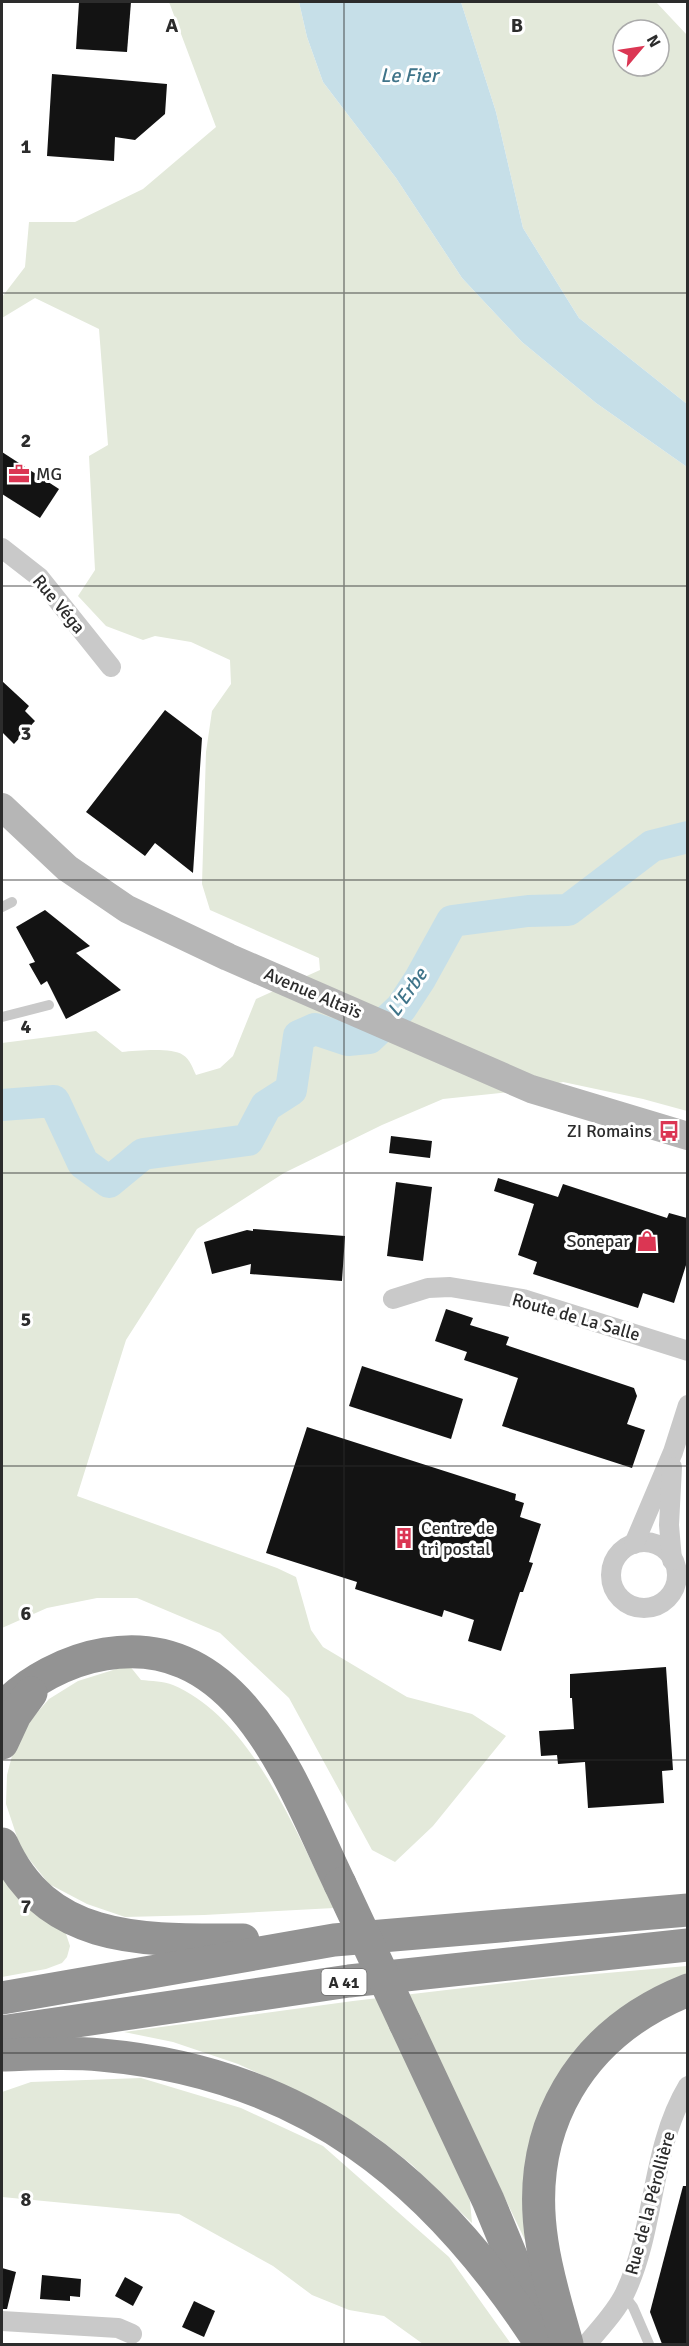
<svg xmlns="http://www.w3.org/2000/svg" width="689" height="2346" font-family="Signika,sans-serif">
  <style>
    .green { fill: #e3e9da; fill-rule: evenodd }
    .water { fill: #c6dfe8 }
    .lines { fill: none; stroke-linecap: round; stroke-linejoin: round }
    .river { stroke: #c6dfe8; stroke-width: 32 }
    .building { fill: #131313 }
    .lane { stroke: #c9c9c9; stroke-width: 10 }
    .street { stroke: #c9c9c9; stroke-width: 20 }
    .secondary { stroke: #b6b6b6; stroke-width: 28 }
    .highway { stroke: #939393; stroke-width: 33 }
    .highway-bridge { stroke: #939393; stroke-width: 33 }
    .grid { fill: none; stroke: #2c2c2c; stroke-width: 1.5; stroke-opacity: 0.55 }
    .labels { text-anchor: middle; stroke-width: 6; stroke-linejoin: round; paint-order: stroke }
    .shield { fill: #fff; stroke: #6b6b6b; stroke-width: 1.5 }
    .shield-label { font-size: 16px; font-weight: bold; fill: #2c2c2c }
    .poi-label { font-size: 18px; fill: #2c2c2c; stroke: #fff; text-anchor: start }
    .street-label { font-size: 18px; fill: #2c2c2c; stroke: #fff }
    .water-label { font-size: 20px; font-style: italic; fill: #3f7489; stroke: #fff }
    .grid-label { font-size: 20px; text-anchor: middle; font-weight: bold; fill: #2c2c2c; stroke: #fff; stroke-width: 6; stroke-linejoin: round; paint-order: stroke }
  </style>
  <rect width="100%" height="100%" fill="#fff"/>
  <g class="green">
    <path d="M169,2h130l8,35 16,45 73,96 66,100 60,64 74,61 91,64v644l-44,-12 -80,-17 -43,9 -77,8 -61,26 -98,48 -87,56 -71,111 -49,156 200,72 19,9 15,53 12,17 84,50 65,17 34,22 -73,90 -38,36 -23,-12 -83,-152 -69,-65 -83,-35h-40l-50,10 -45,20v-585l94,-12 26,21c14,-1 49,-5 61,3 7,4 10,14 13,20l24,-7 13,-12 23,-57 64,-29 -1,-12 -109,-48 -8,-26 4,-132 6,-41 19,-27 -1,-24 -39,-18 -36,-6 -12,4 -37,-14 -28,-30 17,-26 -6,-114 19,-11 -9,-116 -64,-31 -33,20v-21l23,-30 4,-45h46l68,-33 73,-62z"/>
    <path d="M461,2h195l31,33v369l-108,-86 -56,-90 -27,-116zM623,30h36v36h-36z"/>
    <path d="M129,1665l12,15c10,1 23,1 32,5 81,35 123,149 161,223l-130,7 -79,2 -38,-13 -38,-20 -28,-35 -15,-45 1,-29 6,-23 14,-28 22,-25 29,-18z"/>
    <polygon points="2,1867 63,1925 70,1946 67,1957 62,1963 46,1969 2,1977"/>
    <polygon points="687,1966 687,1980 563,2077 534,2259 417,2014 470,2201 472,2223 411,2164 375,2136 308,2096 238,2064 173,2042 124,2032 353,2001 549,1978"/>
    <polygon points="141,2078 241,2108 323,2146 449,2257 511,2344 423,2344 384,2316 349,2310 312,2295 273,2266 179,2214 2,2197 2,2092 31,2082"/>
  </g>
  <polygon class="water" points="299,2 461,2 496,112 523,228 579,318 687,404 687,467 596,403 522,342 462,278 396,178 323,82 307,37"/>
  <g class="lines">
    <polyline class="river" points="2,1105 54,1101 83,1163 109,1182 143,1154 248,1140 266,1106 291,1090 299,1036 315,1029 348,1040 369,1038 401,1008 420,979 452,921 528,911 568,910 652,846 688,837"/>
  </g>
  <g class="building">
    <polygon points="79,2 131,2 127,52 76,49"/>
    <polygon points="52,74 167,84 165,114 135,140 115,137 114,161 47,156"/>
    <polygon points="2,452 59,489 40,518 2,494"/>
    <polygon points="2,681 29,706 25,711 35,721 14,744 2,732"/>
    <polygon points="165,710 202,738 193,873 155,843 145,856 86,812"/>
    <polygon points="45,910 90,946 76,953 121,990 66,1019 47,981 41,985 29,964 35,962 16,927"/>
    <polygon points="391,1136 432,1141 430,1158 389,1153"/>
    <polygon points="498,1178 558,1197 563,1184 667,1218 669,1213 687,1218 687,1262 674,1303 643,1293 638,1308 533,1274 537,1262 518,1255 534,1204 494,1191"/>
    <polygon points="396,1182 432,1187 423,1261 387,1256"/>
    <polygon points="253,1229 345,1236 342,1281 250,1274 251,1264 212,1274 204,1242 247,1230 253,1231"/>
    <polygon points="446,1309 473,1318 470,1325 509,1337 506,1345 634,1388 637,1396 627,1424 645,1430 632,1468 502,1426 518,1378 464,1360 467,1352 435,1341"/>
    <polygon points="362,1366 463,1399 451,1439 349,1406"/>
    <polygon points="307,1427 516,1494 515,1500 524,1503 520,1517 541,1524 529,1562 533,1563 523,1592 520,1592 501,1651 468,1641 474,1620 444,1610 442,1617 355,1589 357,1582 266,1553"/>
    <polygon points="666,1667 673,1770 662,1771 664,1803 588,1808 585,1762 558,1764 557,1755 541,1756 539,1731 574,1729 572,1698 570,1698 570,1674"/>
    <polygon points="683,2186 687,2186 687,2344 662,2344 650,2312"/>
    <polygon points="2,2268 16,2272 7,2309 2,2309"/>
    <polygon points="42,2275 81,2279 80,2297 70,2296 70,2301 40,2299"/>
    <polygon points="125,2277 143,2287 133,2306 115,2296"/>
    <polygon points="194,2301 215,2311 204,2337 182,2327"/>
  </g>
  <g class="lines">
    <g class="lane">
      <polyline points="2,907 12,902"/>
      <polyline points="2,1017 49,1005"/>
      <polyline points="624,2295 633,2307 649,2344"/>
    </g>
    <g class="street">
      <polyline points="2,548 39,577 111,667"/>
      <polyline points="393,1299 428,1288 450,1287 523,1299 688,1351"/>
      <circle cx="644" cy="1575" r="33"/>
      <polyline points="634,1544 673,1452 688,1405"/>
      <polyline points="672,1560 669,1525 672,1467"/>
      <polyline points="2,2321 118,2328 132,2334"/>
      <path d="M587,2344c13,-16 29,-32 38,-51 31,-65 25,-144 63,-207"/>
    </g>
    <polyline class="secondary" points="2,807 67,868 127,909 228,957 531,1089 688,1136"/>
    <g class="highway">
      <path d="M2,1709c25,-28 66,-49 103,-55 137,-23 188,133 235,230"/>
      <polyline points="2,1743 15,1715 31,1693"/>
      <path d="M2,1844c45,102 146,96 241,96"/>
      <polyline points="2,1998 334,1940 688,1910"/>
      <polyline points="405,2023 488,2200 533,2309"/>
      <polyline points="2,2032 349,1981 688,1945"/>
      <path d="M2,2055c33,-1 66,-3 99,0 203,18 332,122 440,289"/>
      <path d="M567,2344c-9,-33 -20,-67 -25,-102 -18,-115 38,-209 146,-252"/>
    </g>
    <polyline class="highway-bridge" points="340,1884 405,2023"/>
  </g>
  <path class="grid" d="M344,2v2342M2,293h686M2,586h686M2,880h686M2,1173h686M2,1466h686M2,1760h686M2,2053h686"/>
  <defs>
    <symbol id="office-bare" viewBox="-9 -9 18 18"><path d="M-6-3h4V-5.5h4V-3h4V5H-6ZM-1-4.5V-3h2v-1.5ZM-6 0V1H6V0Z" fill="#db3653" stroke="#fff" stroke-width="2.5" paint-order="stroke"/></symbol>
    <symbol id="bus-bare" viewBox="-9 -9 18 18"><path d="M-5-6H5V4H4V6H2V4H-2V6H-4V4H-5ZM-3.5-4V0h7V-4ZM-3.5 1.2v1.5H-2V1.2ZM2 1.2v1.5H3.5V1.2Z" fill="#db3653" stroke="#fff" stroke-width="2.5" paint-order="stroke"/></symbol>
    <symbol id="shop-bare" viewBox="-9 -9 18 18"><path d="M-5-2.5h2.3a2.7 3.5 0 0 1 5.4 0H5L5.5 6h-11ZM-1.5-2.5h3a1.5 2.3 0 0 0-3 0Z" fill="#db3653" stroke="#fff" stroke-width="2.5" paint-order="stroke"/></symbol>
    <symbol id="building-bare" viewBox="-9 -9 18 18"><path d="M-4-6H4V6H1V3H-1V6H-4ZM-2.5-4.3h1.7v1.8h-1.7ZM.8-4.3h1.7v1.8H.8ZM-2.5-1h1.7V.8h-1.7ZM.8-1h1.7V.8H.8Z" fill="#db3653" stroke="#fff" stroke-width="2.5" paint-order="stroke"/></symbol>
  </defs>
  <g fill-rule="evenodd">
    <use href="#office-bare" x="4" y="459" width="30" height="30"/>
    <use href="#bus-bare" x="654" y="1116" width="30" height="30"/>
    <use href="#shop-bare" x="632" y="1226" width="30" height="30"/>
    <use href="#building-bare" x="389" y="1523" width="30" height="30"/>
  </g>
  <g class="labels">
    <rect class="shield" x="321.5" y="1969" width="45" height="26" rx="4.5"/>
    <g class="shield-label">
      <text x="344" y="1988">A 41</text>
    </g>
    <g class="poi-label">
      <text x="36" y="480">MG</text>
      <text x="652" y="1137" text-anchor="end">ZI Romains</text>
      <text x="630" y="1247" text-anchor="end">Sonepar</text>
      <text x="421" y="1534">Centre de<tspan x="421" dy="21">tri postal</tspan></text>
    </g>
    <g class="street-label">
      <text transform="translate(59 604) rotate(50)" y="6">Rue Véga</text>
      <text transform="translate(313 993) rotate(23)" y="6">Avenue Altaïs</text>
      <text transform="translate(576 1317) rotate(16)" y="6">Route de La Salle</text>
      <text transform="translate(650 2203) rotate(-75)" y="6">Rue de la Pérollière</text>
    </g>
    <g class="water-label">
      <text x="409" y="82">Le Fier</text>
      <text transform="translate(407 992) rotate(-55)" y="7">L'Erbe</text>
    </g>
  </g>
  <g class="grid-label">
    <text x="172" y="32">A</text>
    <text x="517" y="32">B</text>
    <text x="26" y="153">1</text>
    <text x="26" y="447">2</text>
    <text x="26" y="740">3</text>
    <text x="26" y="1033">4</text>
    <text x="26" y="1326">5</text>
    <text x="26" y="1620">6</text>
    <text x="26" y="1913">7</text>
    <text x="26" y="2206">8</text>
  </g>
  <rect width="689" height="2346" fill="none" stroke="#2c2c2c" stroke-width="6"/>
  <g transform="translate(641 48) rotate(61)"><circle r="28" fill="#ffffff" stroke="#ababab" stroke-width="1.5"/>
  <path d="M0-4.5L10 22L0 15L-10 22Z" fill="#db3653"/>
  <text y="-9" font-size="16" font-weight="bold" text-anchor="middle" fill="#2c2c2c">N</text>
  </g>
</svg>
